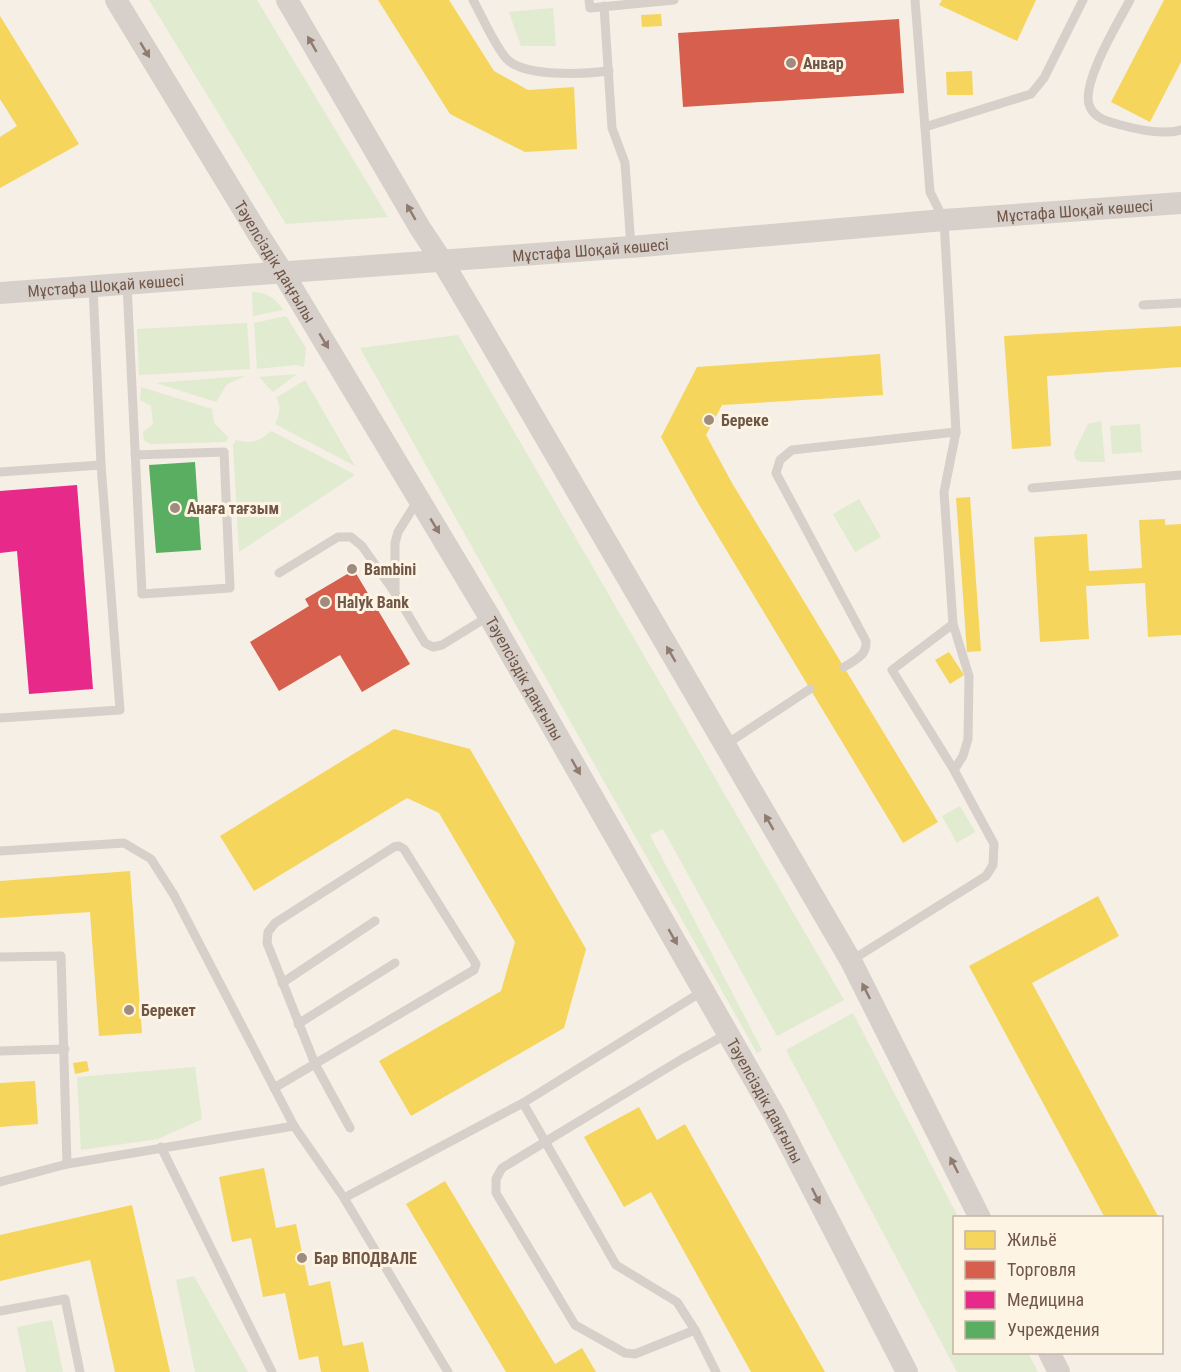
<svg xmlns="http://www.w3.org/2000/svg" width="1181" height="1372" font-family="'Roboto Condensed',sans-serif">
  <style>
    .green { fill: #e0ebd0 }
    .homes { fill: #f6d55c }
    .shops { fill: #d6604d }
    .health { fill: #e7298a }
    .public { fill: #5aae61 }
    .lines { fill: none; stroke-linecap: round; stroke-linejoin: round }
    .service { stroke: #d7cfc9; stroke-width: 9 }
    .tertiary { stroke: #d7cfc9; stroke-width: 22 }
    .oneway { fill: #8f7b6f }
    .poi-dot { fill: #9f8c7f; stroke: #fef4e4; stroke-width: 2 }
    .labels { text-anchor: middle; stroke-width: 6; stroke-linejoin: round; paint-order: stroke }
    .poi-label { font-size: 16px; font-weight: bold; fill: #705748; stroke: #fef4e4; text-anchor: start }
    .street-label { font-size: 16px; fill: #705748; stroke: #fef4e4 }
  </style>
  <rect width="100%" height="100%" fill="#f5efe5"/>
  <g class="green">
    <polygon points="149,0 257,0 388,217 286,224"/>
    <polygon points="553,8 556,46 521,46 509,12"/>
    <path d="M252,292c15,0 23,6 31,18l-30,6z"/>
    <polygon points="286,316 306,348 304,367 296,365 257,369 254,323"/>
    <polygon points="247,323 250,369 139,375 137,329"/>
    <polygon points="458,335 844,1000 777,1036 663,829 650,835 762,1050 757,1053 360,348"/>
    <polygon points="297,374 273,392 259,377"/>
    <polygon points="245,376 227,384 216,402 156,383"/>
    <path d="M305,380l50,86 -80,-42c4,-9 7,-17 1,-26z"/>
    <polygon points="141,387 212,409 214,423 228,437 226,442 151,444 144,440 143,432 153,424 151,406 140,400"/>
    <polygon points="1101,421 1105,462 1082,462 1076,460 1074,453 1088,424"/>
    <polygon points="1140,424 1142,452 1112,454 1110,426"/>
    <path d="M271,431l83,43 -2,3 -113,75 -6,-107 3,-5c15,4 23,2 35,-9z"/>
    <polygon points="859,499 881,537 855,552 833,514"/>
    <polygon points="960,806 975,832 957,843 942,816"/>
    <polygon points="853,1013 958,1217 954,1218 954,1352 1028,1353 1038,1372 957,1372 786,1050"/>
    <polygon points="195,1067 202,1119 158,1139 81,1150 77,1077"/>
    <polygon points="194,1276 248,1372 195,1372 176,1280"/>
    <polygon points="52,1320 63,1372 26,1372 17,1327"/>
  </g>
  <g class="homes">
    <polygon points="378,0 449,0 494,71 528,90 574,87 577,149 525,152 450,114"/>
    <polygon points="942,0 1036,0 1017,41 939,5"/>
    <polygon points="1164,0 1181,0 1181,62 1150,122 1111,102"/>
    <polygon points="661,14 662,26 642,27 641,15"/>
    <polygon points="0,16 79,144 0,188 0,137 17,126 0,99"/>
    <polygon points="972,71 973,95 947,95 946,72"/>
    <polygon points="1181,326 1181,367 1047,376 1051,446 1012,449 1004,336"/>
    <polygon points="880,354 883,395 722,405 706,435 732,483 938,822 903,843 698,503 661,437 697,367"/>
    <polygon points="970,497 981,651 967,652 956,498"/>
    <polygon points="1165,519 1165,525 1181,524 1181,635 1148,637 1145,583 1086,586 1089,639 1040,642 1034,537 1087,534 1089,571 1142,568 1139,520"/>
    <polygon points="949,652 964,675 950,684 935,660"/>
    <polygon points="394,729 470,749 586,949 564,1028 411,1116 379,1061 501,991 515,942 439,813 407,798 254,891 220,836"/>
    <polygon points="130,871 142,1033 99,1036 90,912 0,918 0,881"/>
    <polygon points="1098,896 1119,936 1032,983 1159,1218 1105,1218 969,966"/>
    <polygon points="87,1061 89,1071 75,1074 73,1063"/>
    <polygon points="35,1081 38,1124 0,1127 0,1083"/>
    <polygon points="639,1107 657,1140 685,1124 825,1372 751,1372 651,1192 624,1207 584,1137"/>
    <polygon points="264,1168 276,1228 296,1224 309,1286 330,1281 343,1346 363,1342 369,1372 321,1372 318,1356 299,1360 285,1293 263,1297 251,1238 232,1242 219,1177"/>
    <polygon points="445,1181 555,1364 582,1348 596,1372 506,1372 406,1204"/>
    <polygon points="132,1205 170,1372 115,1372 90,1260 0,1281 0,1235"/>
  </g>
  <g class="shops">
    <polygon points="899,19 904,93 683,107 678,33"/>
    <polygon points="354,570 410,664 362,692 340,655 279,691 250,642 309,606 305,599"/>
  </g>
  <polygon class="health" points="77,485 93,689 29,694 17,551 0,553 0,491"/>
  <polygon class="public" points="195,462 201,550 156,553 149,465"/>
  <g class="lines">
    <g class="service">
      <path d="M473,0c10,18 19,40 32,57 16,21 80,17 104,14"/>
      <polyline points="589,0 590,8 674,0"/>
      <path d="M1130,0c-11,21 -51,86 -40,107 5,12 20,15 31,18 18,5 42,10 60,5"/>
      <polyline points="604,6 612,128 625,163 631,247"/>
      <polyline points="925,127 1031,94 1044,78 1083,0"/>
      <polyline points="127,284 142,594 230,588 224,452 135,455"/>
      <polyline points="1143,305 1181,303"/>
      <polyline points="0,472 101,465"/>
      <polyline points="1032,488 1181,475"/>
      <polyline points="279,573 338,537 351,537 362,546 395,593 425,643 433,647 442,645 489,616"/>
      <polyline points="395,593 395,543 398,532 418,500"/>
      <polyline points="953,624 892,670 954,770"/>
      <path d="M844,667c11,-7 23,-11 22,-26l-90,-168 4,-13 12,-10 164,-18 -12,-212 -14,-28 -15,-192"/>
      <polyline points="0,718 120,710 101,465 93,287"/>
      <polyline points="725,745 810,689"/>
      <polyline points="0,851 124,843 151,859 174,895 294,1126 344,1198 448,1372"/>
      <polyline points="0,957 61,956 67,1164"/>
      <polyline points="852,960 986,876 993,865 994,844 954,770 963,756 968,739 969,676 953,624 944,492 956,432"/>
      <polyline points="282,983 375,921"/>
      <polyline points="298,1024 395,963"/>
      <polyline points="0,1051 65,1049"/>
      <polyline points="274,1088 474,970 476,964 404,849 399,846 394,847 275,923 268,932 267,943 315,1064 350,1128"/>
      <polyline points="523,1103 616,1265 677,1302 695,1330 716,1372"/>
      <polyline points="161,1147 272,1372"/>
      <polyline points="0,1182 67,1164 294,1126"/>
      <polyline points="344,1198 523,1103 703,991"/>
      <polyline points="0,1311 65,1299 80,1372"/>
      <polyline points="695,1330 635,1354 625,1353 575,1325 496,1193 496,1179 502,1168 682,1059 727,1034"/>
    </g>
    <g class="tertiary">
      <path id="s1" d="M116,0l144,237 23,36 206,343 286,500 132,256"/>
      <polyline points="287,0 420,228 442,261 480,325 851,961 980,1218"/>
      <path id="s2" d="M0,293l631,-46 313,-27 237,-17"/>
      <polyline points="1049,1352 1059,1372"/>
    </g>
  </g>
  <defs><path id="oneway-solid" d="M-6-.8H1V-3.2L6.5 0L1 3.2V.8H-6Z" transform="scale(1.5)"/></defs>
  <g class="oneway">
    <use href="#oneway-solid" transform="translate(312 44) rotate(-120)"/>
    <use href="#oneway-solid" transform="translate(145 50) rotate(59)"/>
    <use href="#oneway-solid" transform="translate(411 212) rotate(-120)"/>
    <use href="#oneway-solid" transform="translate(324 341) rotate(59)"/>
    <use href="#oneway-solid" transform="translate(435 526) rotate(59)"/>
    <use href="#oneway-solid" transform="translate(671 654) rotate(-120)"/>
    <use href="#oneway-solid" transform="translate(576 767) rotate(60)"/>
    <use href="#oneway-solid" transform="translate(769 822) rotate(-120)"/>
    <use href="#oneway-solid" transform="translate(673 937) rotate(60)"/>
    <use href="#oneway-solid" transform="translate(866 991) rotate(-117)"/>
    <use href="#oneway-solid" transform="translate(954 1165) rotate(-117)"/>
    <use href="#oneway-solid" transform="translate(816 1196) rotate(63)"/>
  </g>
  <g class="poi-dot">
    <circle cx="791" cy="63" r="6"/>
    <circle cx="709" cy="420" r="6"/>
    <circle cx="175" cy="508" r="6"/>
    <circle cx="352" cy="569" r="6"/>
    <circle cx="325" cy="602" r="6"/>
    <circle cx="129" cy="1010" r="6"/>
    <circle cx="302" cy="1258" r="6"/>
  </g>
  <g class="labels">
    <g class="poi-label">
      <text x="803" y="69">Анвар</text>
      <text x="721" y="426">Береке</text>
      <text x="187" y="514">Анаға тағзым</text>
      <text x="364" y="575">Bambini</text>
      <text x="337" y="608">Halyk Bank</text>
      <text x="141" y="1016">Берекет</text>
      <text x="314" y="1264">Бар ВПОДВАЛЕ</text>
    </g>
    <g class="street-label">
      <text dy="6" stroke="none"><textPath href="#s2" startOffset="1078">Мұстафа Шоқай көшесі</textPath></text>
      <text dy="6" stroke="none"><textPath href="#s2" startOffset="592">Мұстафа Шоқай көшесі</textPath></text>
      <text dy="6" stroke="none"><textPath href="#s1" startOffset="306">Тәуелсіздік даңғылы</textPath></text>
      <text dy="6" stroke="none"><textPath href="#s2" startOffset="106">Мұстафа Шоқай көшесі</textPath></text>
      <text dy="6" stroke="none"><textPath href="#s1" startOffset="792">Тәуелсіздік даңғылы</textPath></text>
      <text dy="6" stroke="none"><textPath href="#s1" startOffset="1278">Тәуелсіздік даңғылы</textPath></text>
    </g>
  </g>
  <rect x="953" y="1216" width="210" height="138" fill="#fef4e4" stroke="#c5b5a6" stroke-width="1.5"/>
  <rect x="965" y="1231" width="30" height="18" fill="#f6d55c" stroke="#c5b5a6" stroke-width="1.5"/>
  <text x="1007" y="1246" font-size="18" fill="#705748">Жильё</text>
  <rect x="965" y="1261" width="30" height="18" fill="#d6604d" stroke="#c5b5a6" stroke-width="1.5"/>
  <text x="1007" y="1276" font-size="18" fill="#705748">Торговля</text>
  <rect x="965" y="1291" width="30" height="18" fill="#e7298a" stroke="#c5b5a6" stroke-width="1.5"/>
  <text x="1007" y="1306" font-size="18" fill="#705748">Медицина</text>
  <rect x="965" y="1321" width="30" height="18" fill="#5aae61" stroke="#c5b5a6" stroke-width="1.5"/>
  <text x="1007" y="1336" font-size="18" fill="#705748">Учреждения</text>
</svg>
